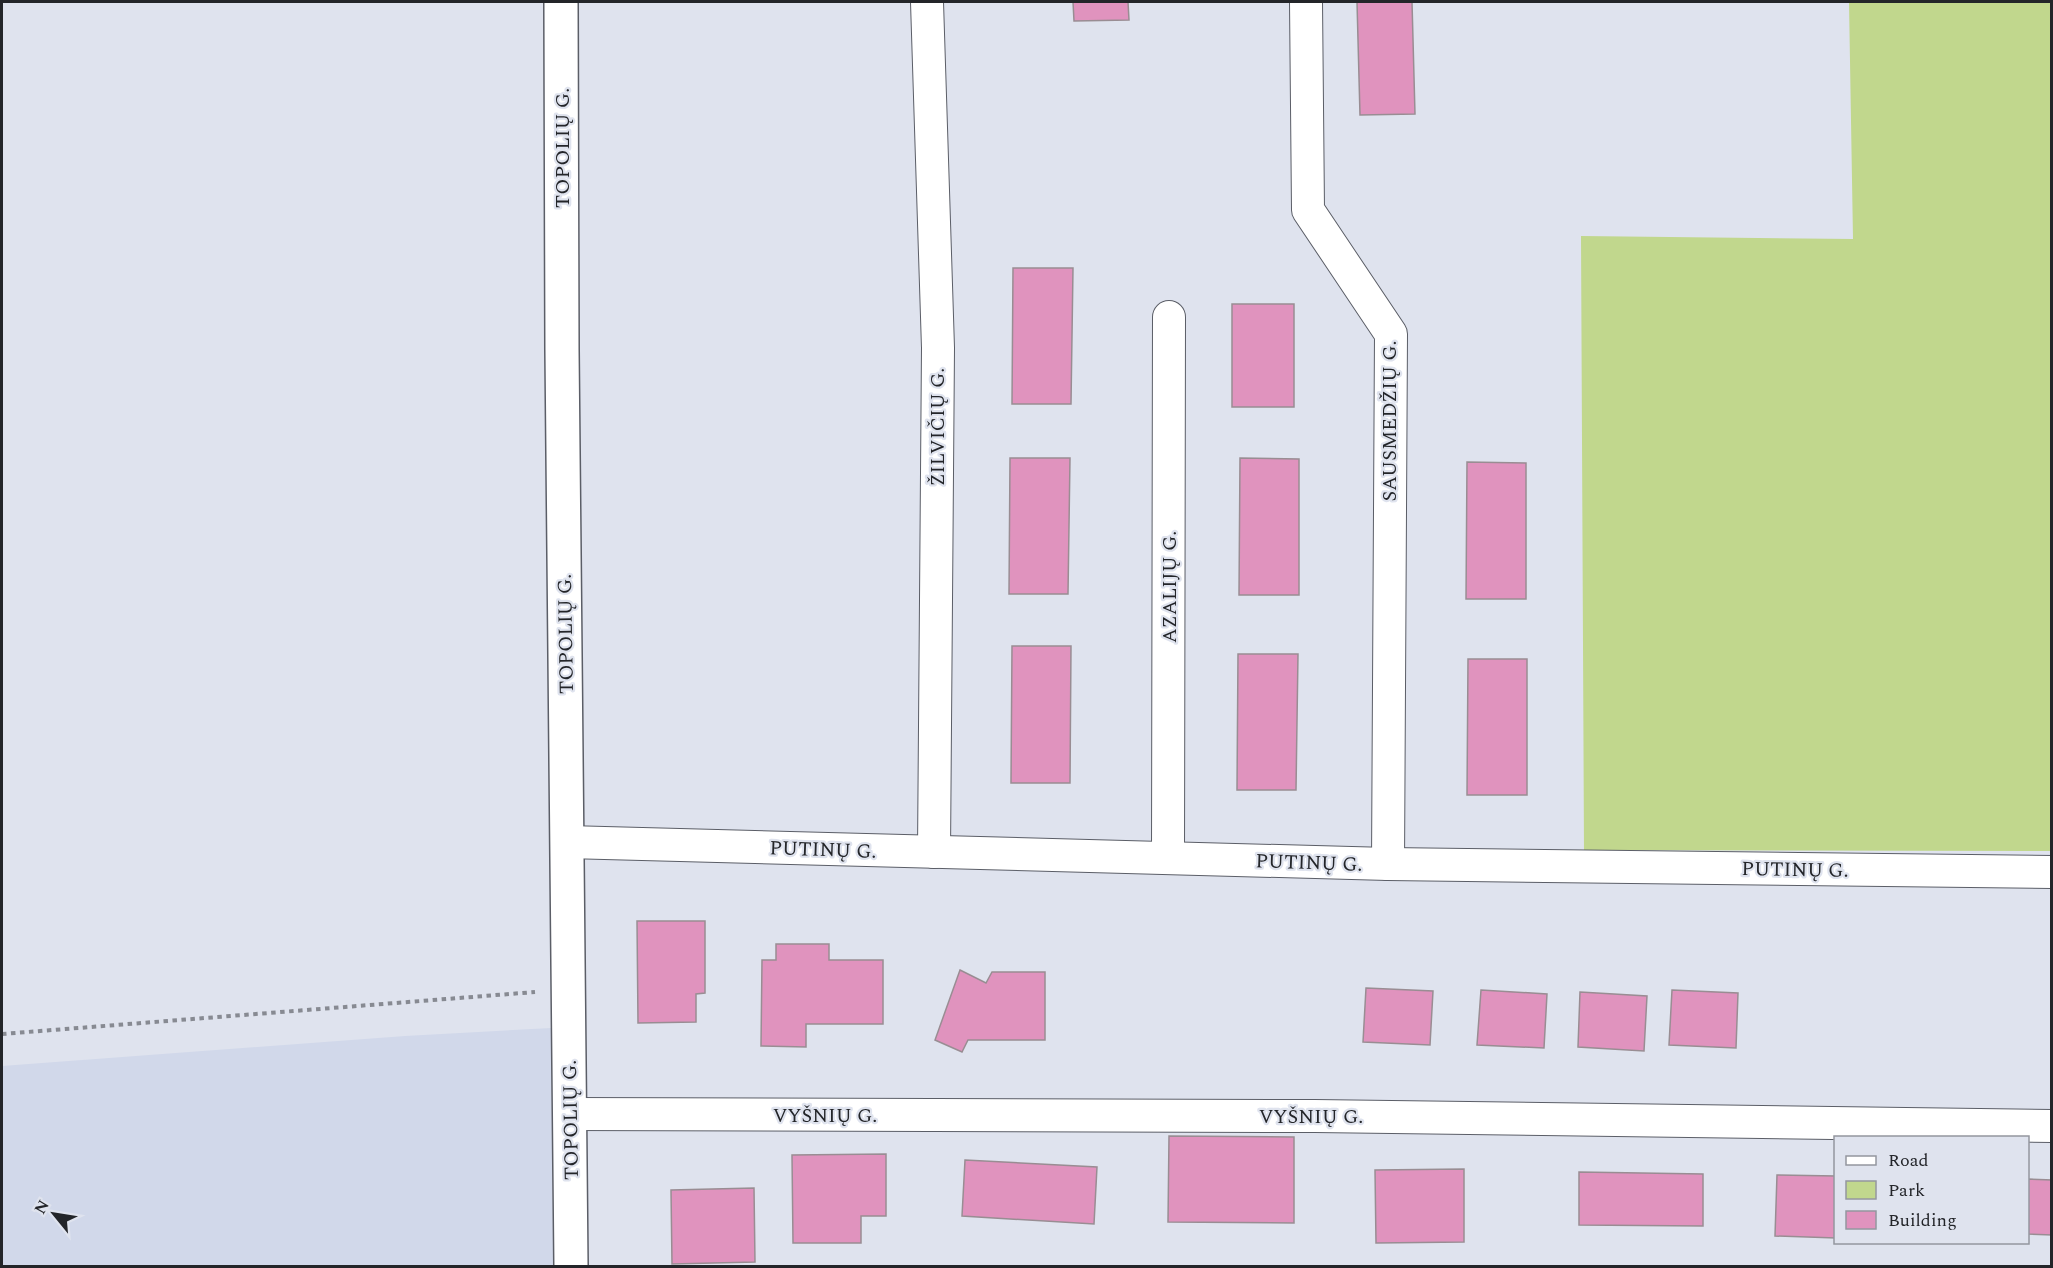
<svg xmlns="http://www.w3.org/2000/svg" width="2053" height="1268" font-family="Spectral,serif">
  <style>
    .built { fill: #d1d8ea }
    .green { fill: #c1d78d }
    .building { fill: #e093be; stroke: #998d93; stroke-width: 1.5 }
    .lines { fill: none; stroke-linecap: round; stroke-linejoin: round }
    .street-casing { stroke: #5b5e67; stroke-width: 34 }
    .secondary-casing { stroke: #5b5e67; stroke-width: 36 }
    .path { stroke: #878a92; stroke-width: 4; stroke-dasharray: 4.5 4.5; stroke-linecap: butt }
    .street { stroke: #fff; stroke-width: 32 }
    .secondary { stroke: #fff; stroke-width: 33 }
    .labels { text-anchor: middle; stroke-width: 4.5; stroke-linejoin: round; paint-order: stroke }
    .street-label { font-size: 20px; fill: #232529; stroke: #dfe3ee }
  </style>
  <rect width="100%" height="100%" fill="#dfe3ee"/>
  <polygon class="built" points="551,1028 553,1266 2,1266 2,1066 405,1036"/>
  <polygon class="green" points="1849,2 2051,2 2051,851 1584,850 1581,236 1853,239"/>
  <g class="building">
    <polygon points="1073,2 1128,2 1129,20 1074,21"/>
    <polygon points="1357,2 1412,2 1415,114 1360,115"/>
    <polygon points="1013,268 1073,268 1071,404 1012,404"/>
    <rect x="1232" y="304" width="62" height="103"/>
    <polygon points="1010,458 1070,458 1068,594 1009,594"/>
    <polygon points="1240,458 1299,459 1299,595 1239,595"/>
    <polygon points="1467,462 1526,463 1526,599 1466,599"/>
    <polygon points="1012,646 1071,646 1070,783 1011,783"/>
    <polygon points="1238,654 1298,654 1296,790 1237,790"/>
    <polygon points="1468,659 1527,659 1527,795 1467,795"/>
    <polygon points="637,921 705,921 705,993 696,994 696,1022 638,1023"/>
    <polygon points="776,944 829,944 829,960 883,960 883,1024 806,1024 806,1047 761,1046 762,960 776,960"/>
    <polygon points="960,970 986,983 992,972 1045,972 1045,1040 968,1040 962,1052 935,1040"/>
    <polygon points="1366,988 1433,991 1430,1045 1363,1042"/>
    <polygon points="1481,990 1547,994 1544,1048 1477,1045"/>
    <polygon points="1672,990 1738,993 1736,1048 1669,1045"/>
    <polygon points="1580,992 1647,996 1644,1051 1578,1047"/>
    <polygon points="1169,1136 1294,1137 1294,1223 1168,1222"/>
    <polygon points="886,1154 886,1216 861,1216 861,1243 793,1243 792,1155"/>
    <polygon points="965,1160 1097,1167 1094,1224 962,1216"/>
    <polygon points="1464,1169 1464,1242 1376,1243 1375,1170"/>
    <polygon points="1579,1172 1703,1174 1703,1226 1579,1225"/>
    <polygon points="1777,1175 1836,1176 1836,1238 1775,1236"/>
    <polygon points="2028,1179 2052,1180 2052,1235 2028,1234"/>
    <polygon points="754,1188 755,1262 672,1264 671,1190"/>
  </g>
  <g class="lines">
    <defs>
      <g id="street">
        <polyline points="927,2 938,348 934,852"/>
        <polyline points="1306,2 1308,210 1391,334 1388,864"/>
        <polyline points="567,842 1388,864 2052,872"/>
        <polyline points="1168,858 1169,317"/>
        <polyline points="570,1114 1315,1116 2052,1126"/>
      </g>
      <polyline id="secondary" points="561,2 562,350 571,1266"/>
    </defs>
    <use href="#street" class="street-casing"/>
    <use href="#secondary" class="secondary-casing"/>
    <polyline class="path" points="2,1034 535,992"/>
    <use href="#street" class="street"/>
    <use href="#secondary" class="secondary"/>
  </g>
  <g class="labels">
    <g class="street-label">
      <text transform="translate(562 148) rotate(-90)" y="7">TOPOLIŲ G.</text>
      <text transform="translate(1389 421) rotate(-90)" y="7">SAUSMEDŽIŲ G.</text>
      <text transform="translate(937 427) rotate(-90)" y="7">ŽILVIČIŲ G.</text>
      <text transform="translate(1169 587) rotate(-90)" y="7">AZALIJŲ G.</text>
      <text transform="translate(565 634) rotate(-91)" y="7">TOPOLIŲ G.</text>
      <text transform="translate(823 849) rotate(2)" y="7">PUTINŲ G.</text>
      <text transform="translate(1309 862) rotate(2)" y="7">PUTINŲ G.</text>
      <text transform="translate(1795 869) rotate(1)" y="7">PUTINŲ G.</text>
      <text x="825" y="1122">VYŠNIŲ G.</text>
      <text x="1311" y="1123">VYŠNIŲ G.</text>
      <text transform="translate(570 1120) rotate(-91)" y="7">TOPOLIŲ G.</text>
    </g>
  </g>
  <rect width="2053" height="1268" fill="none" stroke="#232529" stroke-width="6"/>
  <rect x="1834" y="1136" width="195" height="108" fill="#dfe3ee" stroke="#94979f" stroke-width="1.5"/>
  <rect x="1846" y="1156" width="30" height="9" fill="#ffffff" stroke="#94979f" stroke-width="1.5"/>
  <text x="1888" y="1166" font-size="18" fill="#232529">Road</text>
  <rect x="1846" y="1181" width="30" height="18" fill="#c1d78d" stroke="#94979f" stroke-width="1.5"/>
  <text x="1888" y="1196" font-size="18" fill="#232529">Park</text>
  <rect x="1846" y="1211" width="30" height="18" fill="#e093be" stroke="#94979f" stroke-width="1.5"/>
  <text x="1888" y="1226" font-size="18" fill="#232529">Building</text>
  <g transform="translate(54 1214) rotate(300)" stroke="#dfe3ee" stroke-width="4.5" paint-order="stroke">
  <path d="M0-4.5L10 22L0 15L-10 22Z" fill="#232529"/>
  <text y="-9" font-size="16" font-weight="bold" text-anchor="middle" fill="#232529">N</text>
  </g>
</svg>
